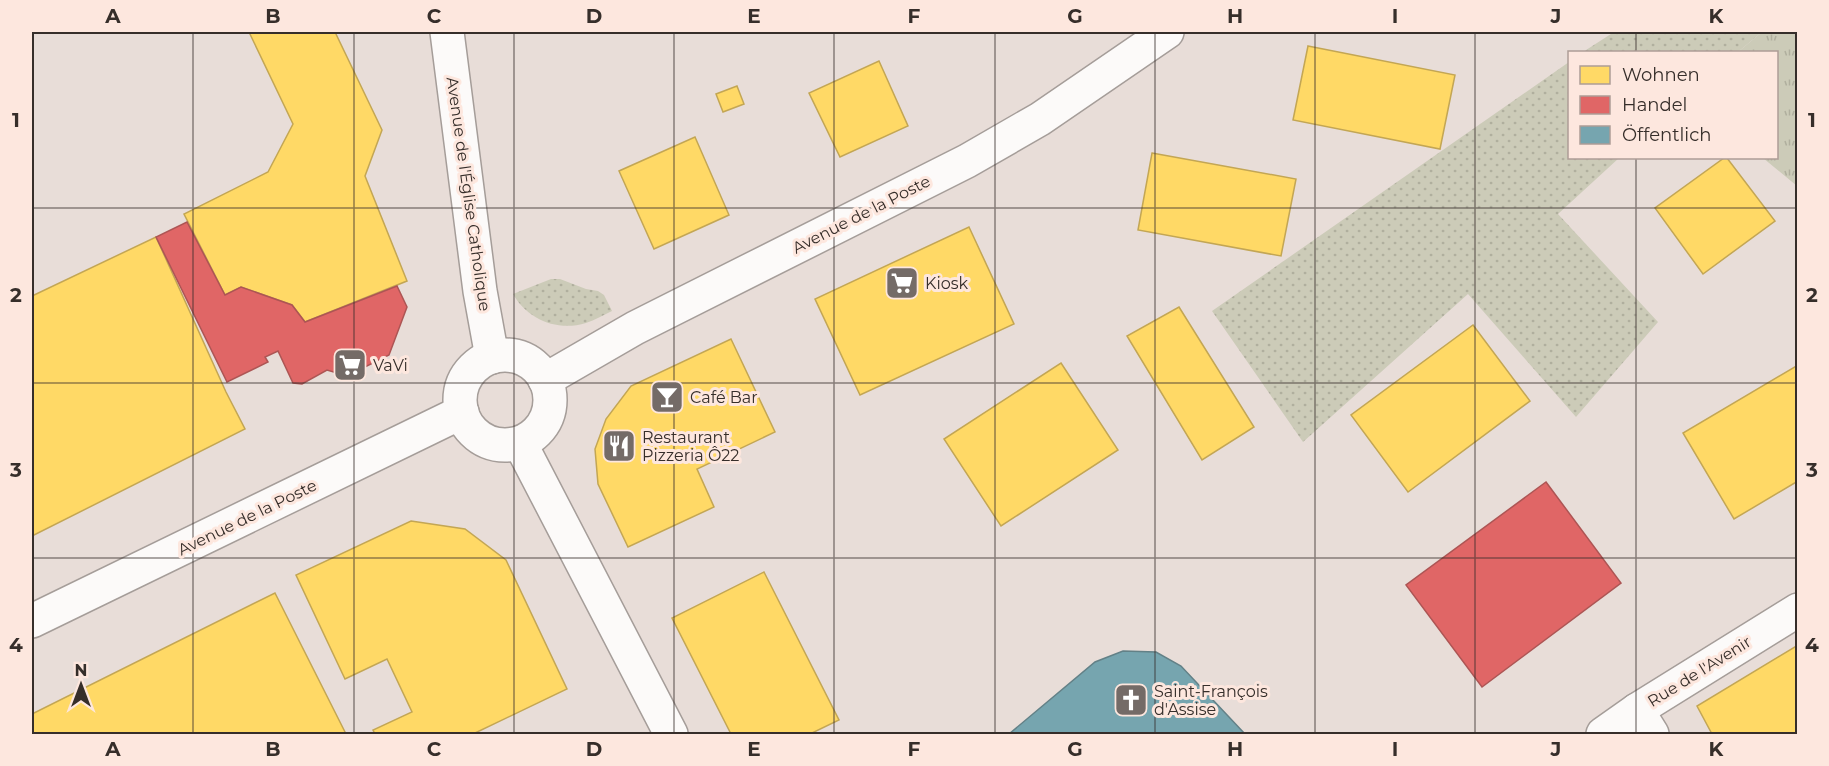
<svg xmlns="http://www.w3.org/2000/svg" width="1829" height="766" font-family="Montserrat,sans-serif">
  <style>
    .grass { fill: url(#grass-dots) }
    .park { fill: url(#park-tufts) }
    .homes { fill: #ffd966; stroke: #c3a654; stroke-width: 1.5 }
    .shops { fill: #e06666; stroke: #ad5554; stroke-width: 1.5 }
    .public { fill: #76a5af; stroke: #638187; stroke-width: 1.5 }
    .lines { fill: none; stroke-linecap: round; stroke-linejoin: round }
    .street-casing { stroke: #a59d99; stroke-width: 36 }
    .street { stroke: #fcfaf9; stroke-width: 33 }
    .grid { fill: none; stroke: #362e2a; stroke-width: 1.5; stroke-opacity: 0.55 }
    .labels { text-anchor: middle; stroke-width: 6; stroke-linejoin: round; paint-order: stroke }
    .street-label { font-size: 16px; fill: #362e2a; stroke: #fde7de }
    .poi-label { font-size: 16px; fill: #362e2a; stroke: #fde7de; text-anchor: start }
    .neatline { fill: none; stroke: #362e2a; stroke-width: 2 }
    .grid-label { font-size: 20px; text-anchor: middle; font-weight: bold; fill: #362e2a }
  </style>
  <defs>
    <pattern id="grass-dots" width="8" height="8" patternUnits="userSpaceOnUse" patternTransform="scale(1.5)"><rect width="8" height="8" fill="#cccbb8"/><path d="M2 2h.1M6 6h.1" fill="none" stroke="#b0af9e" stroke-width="1.8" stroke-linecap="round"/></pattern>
    <pattern id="park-tufts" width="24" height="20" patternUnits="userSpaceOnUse" patternTransform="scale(1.5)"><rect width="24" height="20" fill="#cccbb8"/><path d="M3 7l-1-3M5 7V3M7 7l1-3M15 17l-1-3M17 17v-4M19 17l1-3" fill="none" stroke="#b0af9e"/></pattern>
  </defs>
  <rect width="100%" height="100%" fill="#e8ddd8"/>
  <g class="grass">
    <polygon points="1614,32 1762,32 1738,52 1583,52"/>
    <polygon points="1569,62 1570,158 1619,158 1558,214 1658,322 1576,417 1468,294 1303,442 1212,311"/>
    <path d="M551,279h9l26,10 12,2 6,4 8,16c-9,4 -17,9 -26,12 -29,9 -59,-4 -73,-29z"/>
  </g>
  <polygon class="park" points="1762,32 1797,32 1797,186 1763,158 1776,158 1776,52 1738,52"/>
  <g class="homes">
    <polygon points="249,32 335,32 382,130 365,176 407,281 305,322 292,305 241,287 225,295 184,214 268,172 293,124"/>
    <polygon points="1308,46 1455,75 1440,149 1293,120"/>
    <polygon points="879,61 908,126 840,157 809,93"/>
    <polygon points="737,86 744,104 723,112 716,94"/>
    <polygon points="695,137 729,215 654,249 619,171"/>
    <polygon points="1152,153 1296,179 1281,256 1138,230"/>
    <polygon points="1724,158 1727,158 1775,221 1703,274 1655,208"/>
    <polygon points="969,227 1014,324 860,395 815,299"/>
    <polygon points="156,237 226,392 245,429 32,536 32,296"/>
    <polygon points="1179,307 1254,427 1202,460 1127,336"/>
    <polygon points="1473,325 1530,401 1408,492 1351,415"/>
    <polygon points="731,339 775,432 697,469 714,507 628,547 598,484 595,449 606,419 631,386"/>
    <polygon points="1061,363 1118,450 1001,526 944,439"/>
    <polygon points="1798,365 1798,481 1734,519 1683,433"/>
    <polygon points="411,521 465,529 506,560 567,689 475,733 475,734 375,734 373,730 412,712 387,659 345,679 296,575"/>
    <polygon points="764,572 839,720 810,734 731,734 672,618"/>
    <polygon points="275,593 346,734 32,734 32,714"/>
    <polygon points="1798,645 1798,734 1712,734 1697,706"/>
  </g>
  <g class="shops">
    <polygon points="187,222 225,295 241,287 292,305 305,322 397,286 407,307 389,355 347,376 327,370 302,384 293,383 278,351 265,357 268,362 227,382 156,237"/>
    <polygon points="1546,482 1621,583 1482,687 1406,585"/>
  </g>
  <polygon class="public" points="1123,651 1156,652 1181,666 1245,734 1009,734 1095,662"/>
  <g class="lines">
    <defs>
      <g id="street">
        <polyline points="447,32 480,291 492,357"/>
        <circle cx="505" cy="400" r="45"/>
        <polyline points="545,380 635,328 967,161 1040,119 1167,32"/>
        <polyline points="520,443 671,734"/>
        <polyline points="32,621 462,412"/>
        <polyline points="1637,710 1652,734"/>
        <polyline points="1603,734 1637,710 1798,610"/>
      </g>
    </defs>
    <use href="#street" class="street-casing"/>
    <use href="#street" class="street"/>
  </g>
  <path class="grid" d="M193,32v702M354,32v702M514,32v702M674,32v702M834,32v702M995,32v702M1155,32v702M1315,32v702M1475,32v702M1636,32v20M1636,158v576M32,208h1766M32,383h1766M32,558h1766"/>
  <defs>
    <symbol id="supermarket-square" viewBox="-11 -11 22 22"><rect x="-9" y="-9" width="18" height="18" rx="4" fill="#746b67" stroke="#fde7de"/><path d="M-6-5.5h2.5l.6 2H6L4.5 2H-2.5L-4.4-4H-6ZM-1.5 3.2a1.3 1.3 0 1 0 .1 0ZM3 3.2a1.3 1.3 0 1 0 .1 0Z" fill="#fff"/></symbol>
    <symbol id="bar-square" viewBox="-11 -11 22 22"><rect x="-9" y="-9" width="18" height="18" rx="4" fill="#746b67" stroke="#fde7de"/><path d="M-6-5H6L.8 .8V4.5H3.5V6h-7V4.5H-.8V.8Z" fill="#fff"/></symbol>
    <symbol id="restaurant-square" viewBox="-11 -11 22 22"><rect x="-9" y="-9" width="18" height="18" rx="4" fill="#746b67" stroke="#fde7de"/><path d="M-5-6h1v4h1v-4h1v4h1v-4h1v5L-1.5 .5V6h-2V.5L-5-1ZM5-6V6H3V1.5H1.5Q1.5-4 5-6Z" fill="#fff"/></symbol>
    <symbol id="church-square" viewBox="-11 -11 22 22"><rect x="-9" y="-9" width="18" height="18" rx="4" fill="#746b67" stroke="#fde7de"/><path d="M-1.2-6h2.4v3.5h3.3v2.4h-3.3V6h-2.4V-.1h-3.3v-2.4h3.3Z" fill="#fff"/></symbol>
  </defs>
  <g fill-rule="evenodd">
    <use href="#supermarket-square" x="883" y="264" width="38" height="38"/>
    <use href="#supermarket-square" x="331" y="346" width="38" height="38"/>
    <use href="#bar-square" x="648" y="378" width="38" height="38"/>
    <use href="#restaurant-square" x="600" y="427" width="38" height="38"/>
    <use href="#church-square" x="1112" y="681" width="38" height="38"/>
  </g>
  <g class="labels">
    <g class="street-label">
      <text transform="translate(469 194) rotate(82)" y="6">Avenue de l'Église Catholique</text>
      <text transform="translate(861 214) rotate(-27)" y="6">Avenue de la Poste</text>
      <text transform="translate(247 517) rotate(-26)" y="6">Avenue de la Poste</text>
      <text transform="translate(1699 671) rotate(-32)" y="6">Rue de l'Avenir</text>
    </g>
    <g class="poi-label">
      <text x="925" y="289">Kiosk</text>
      <text x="373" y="371">VaVi</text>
      <text x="690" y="403">Café Bar</text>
      <text x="642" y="443">Restaurant<tspan x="642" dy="18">Pizzeria Ô22</tspan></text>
      <text x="1154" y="697">Saint-François<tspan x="1154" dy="18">d'Assise</tspan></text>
    </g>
  </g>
  <rect width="1829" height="766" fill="none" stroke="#fde7de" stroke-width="66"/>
  <rect x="1568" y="51" width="210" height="108" fill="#fde7de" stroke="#ad9d96" stroke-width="1.5"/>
  <rect x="1580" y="66" width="30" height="18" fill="#ffd966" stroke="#ad9d96" stroke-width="1.5"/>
  <text x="1622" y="81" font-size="18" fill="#362e2a">Wohnen</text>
  <rect x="1580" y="96" width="30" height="18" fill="#e06666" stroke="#ad9d96" stroke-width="1.5"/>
  <text x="1622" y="111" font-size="18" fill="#362e2a">Handel</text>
  <rect x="1580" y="126" width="30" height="18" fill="#76a5af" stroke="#ad9d96" stroke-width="1.5"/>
  <text x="1622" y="141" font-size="18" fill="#362e2a">Öffentlich</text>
  <g transform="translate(81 685)" stroke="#fde7de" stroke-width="4.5" paint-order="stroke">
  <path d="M0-4.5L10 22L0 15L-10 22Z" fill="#362e2a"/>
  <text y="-9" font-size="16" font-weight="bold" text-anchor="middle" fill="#362e2a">N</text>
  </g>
  <rect x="33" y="33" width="1763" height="700" class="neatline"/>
  <g class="grid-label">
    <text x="113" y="23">A</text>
    <text x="273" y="23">B</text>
    <text x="434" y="23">C</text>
    <text x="594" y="23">D</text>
    <text x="754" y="23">E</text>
    <text x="914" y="23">F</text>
    <text x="1075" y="23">G</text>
    <text x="1235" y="23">H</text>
    <text x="1395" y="23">I</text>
    <text x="1556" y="23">J</text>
    <text x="1716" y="23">K</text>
    <text x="16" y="127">1</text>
    <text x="1812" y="127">1</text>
    <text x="16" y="302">2</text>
    <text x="1812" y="302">2</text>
    <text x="16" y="477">3</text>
    <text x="1812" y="477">3</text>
    <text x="16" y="652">4</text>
    <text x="1812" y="652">4</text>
    <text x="113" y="756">A</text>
    <text x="273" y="756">B</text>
    <text x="434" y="756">C</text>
    <text x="594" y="756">D</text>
    <text x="754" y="756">E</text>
    <text x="914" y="756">F</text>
    <text x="1075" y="756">G</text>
    <text x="1235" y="756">H</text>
    <text x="1395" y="756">I</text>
    <text x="1556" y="756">J</text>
    <text x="1716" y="756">K</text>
  </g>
</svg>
